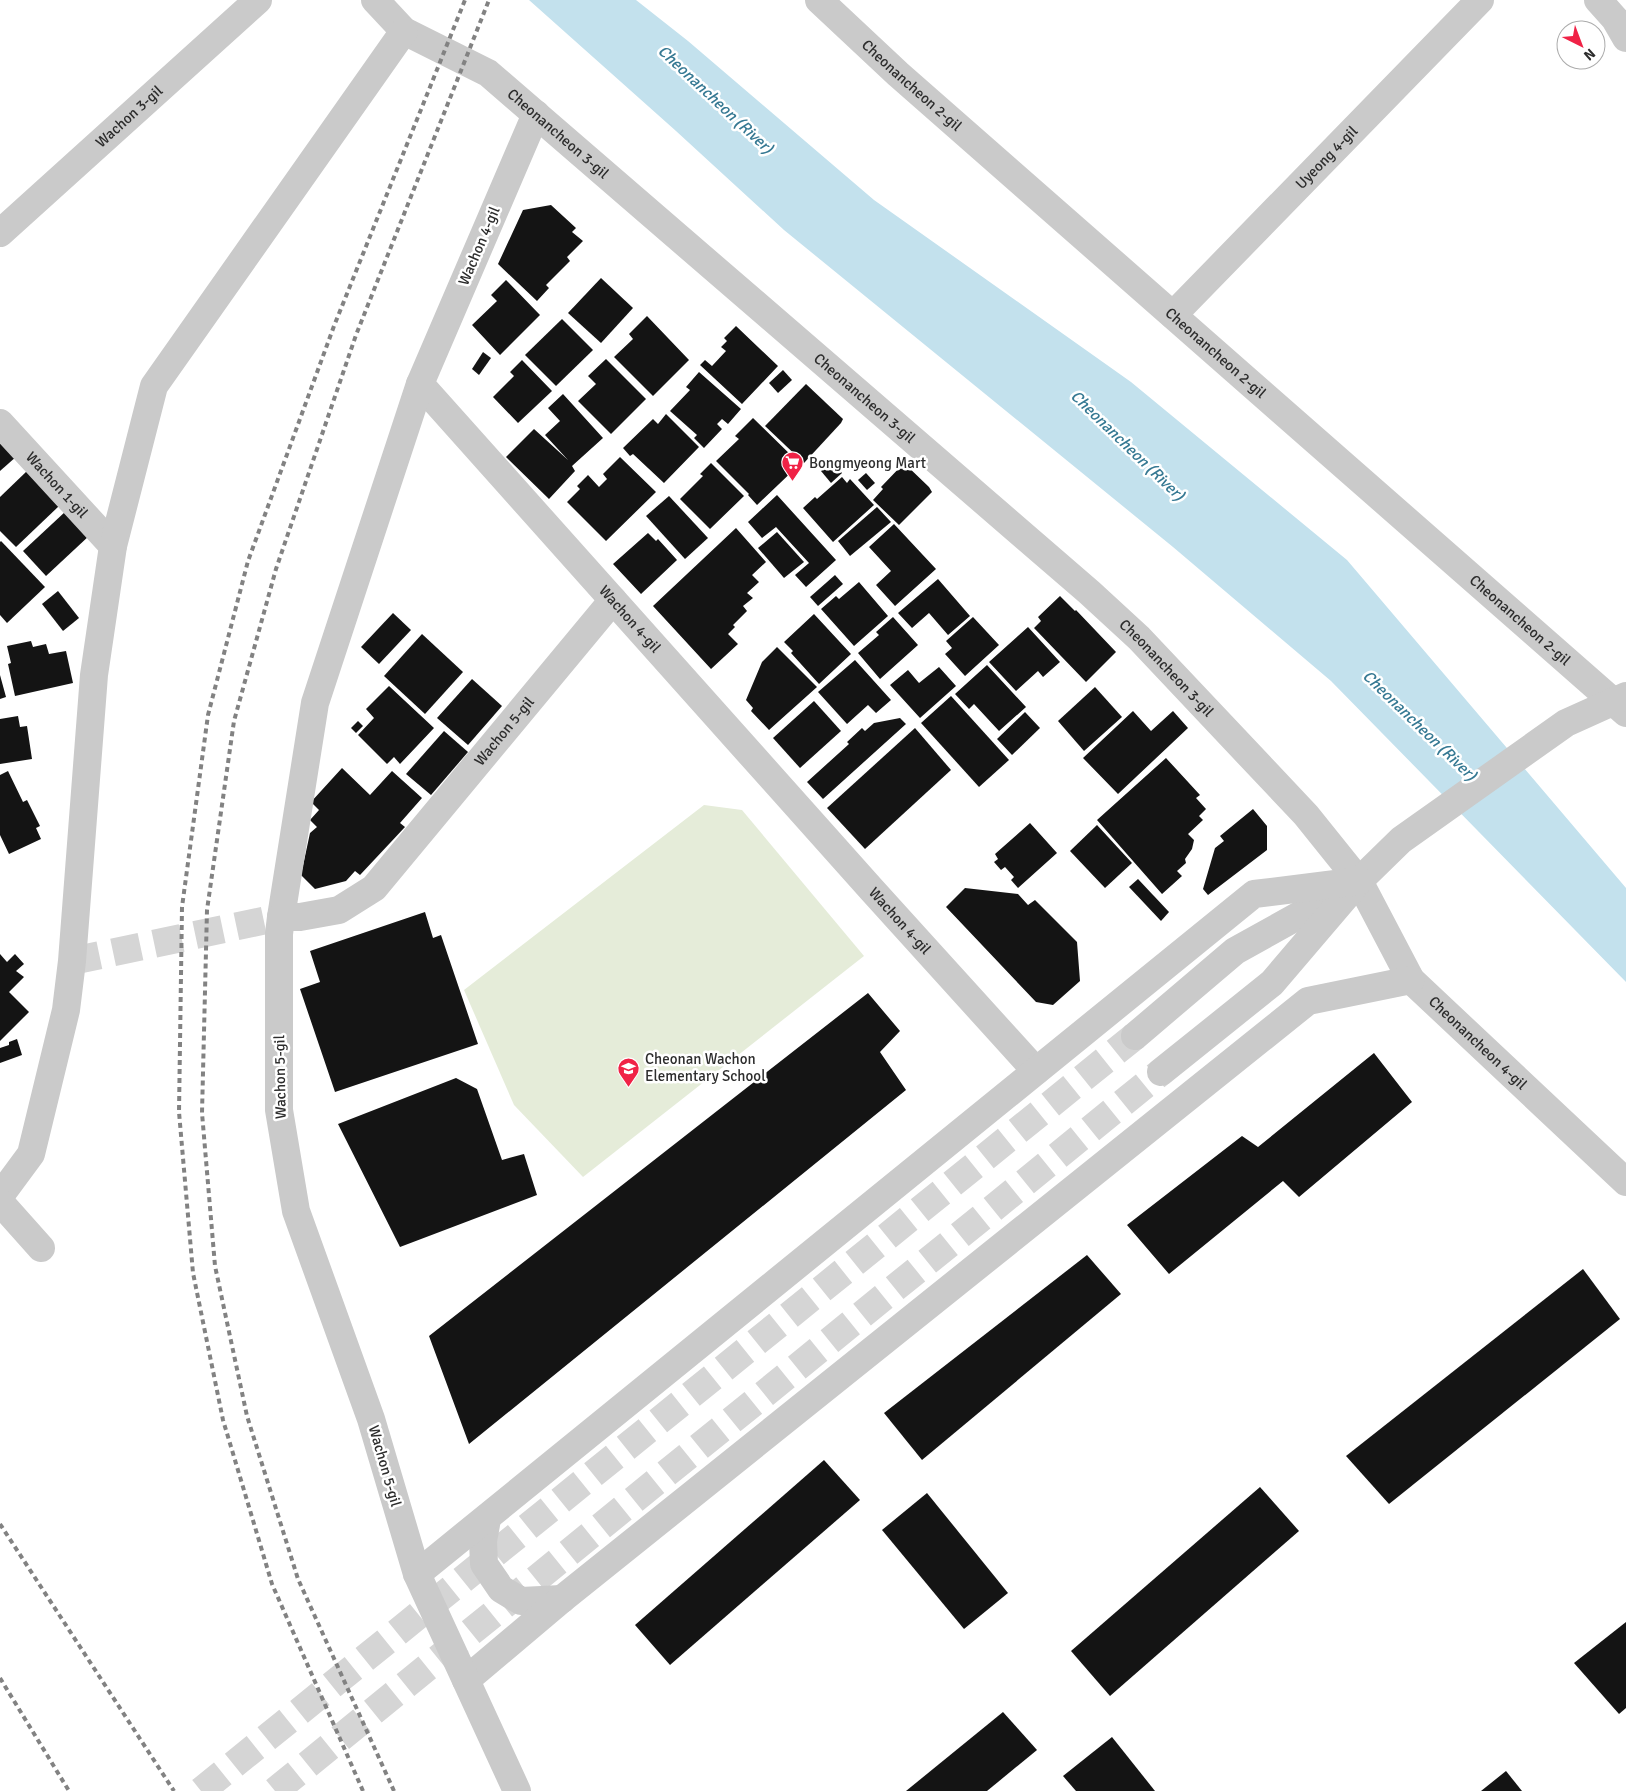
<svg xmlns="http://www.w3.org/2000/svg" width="1626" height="1791" font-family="Signika,sans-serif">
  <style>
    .green { fill: #e5ecd9 }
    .water { fill: #c3e1ed }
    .building { fill: #141414 }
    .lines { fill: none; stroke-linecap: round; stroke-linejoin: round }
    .minor-tunnel { stroke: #d5d5d5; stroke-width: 28; stroke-dasharray: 28 14; stroke-linecap: butt }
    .minor { stroke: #cacaca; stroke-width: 28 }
    .rail { stroke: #828282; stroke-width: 4; stroke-dasharray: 5 4; stroke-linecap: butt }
    .labels { text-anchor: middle; stroke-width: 5; stroke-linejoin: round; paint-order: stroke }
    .street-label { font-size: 15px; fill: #2d2d2d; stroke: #fff }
    .poi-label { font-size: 15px; fill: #2d2d2d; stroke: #fff; text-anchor: start }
    .water-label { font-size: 16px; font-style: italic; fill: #367993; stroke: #fff }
  </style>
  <rect width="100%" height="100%" fill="#fff"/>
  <polygon class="green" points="704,805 742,810 864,956 583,1177 514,1105 464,990"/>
  <polygon class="water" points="529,0 636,0 688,41 874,200 1131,382 1347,560 1626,888 1626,982 1331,681 1173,547 784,230 676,131"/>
  <g class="building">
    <polygon points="551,205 576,228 572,232 583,241 567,257 570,261 546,285 549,288 537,301 498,264 523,210"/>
    <polygon points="601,278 633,308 601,343 568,313"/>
    <polygon points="506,280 540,315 500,355 472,325 497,301 491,295"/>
    <polygon points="647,316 689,360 653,396 614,357 633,339 629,334"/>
    <polygon points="562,319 593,350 556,386 525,355"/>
    <polygon points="736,326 778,366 742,404 700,365 705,360 712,366 726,351 721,347 727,341 724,338"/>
    <polygon points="483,352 491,358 479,375 472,369"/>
    <polygon points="606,359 646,399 611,434 578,401 596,384 588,376"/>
    <polygon points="522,360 552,391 518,423 493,397 514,376 510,372"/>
    <polygon points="783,370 792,380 778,393 769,383"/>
    <polygon points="699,372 741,409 728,424 722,419 717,424 722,429 704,448 694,438 697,435 670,411 690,390 686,387"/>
    <polygon points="806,384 843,419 841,423 804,463 765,426"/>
    <polygon points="563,394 603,438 572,466 575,471 549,499 506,457 534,429 568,460 545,435 560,421 548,408"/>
    <polygon points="666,414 699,447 664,483 633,454 630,456 623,448 653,419 658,424"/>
    <polygon points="753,418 800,464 757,505 748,495 749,494 716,461 739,439 735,436"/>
    <polygon points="0,437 17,456 0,471"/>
    <polygon points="620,457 656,492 606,541 567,502 580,489 577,486 588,475 599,487 607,479 603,474"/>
    <polygon points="832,461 842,473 831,483 821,471"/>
    <polygon points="711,463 744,496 710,529 680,499 703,476 700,474"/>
    <polygon points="904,463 929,487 932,492 899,525 873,500 883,489 881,487"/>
    <polygon points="27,471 59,506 16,547 0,531 0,497"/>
    <polygon points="866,473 875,483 867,490 858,480"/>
    <polygon points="842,477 847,483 850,479 874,505 833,542 803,508 815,497 817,499"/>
    <polygon points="777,495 836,560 806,587 795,575 809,563 776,527 762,538 748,522"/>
    <polygon points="669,496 708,538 685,559 646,516"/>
    <polygon points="877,507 891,522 850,556 838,541"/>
    <polygon points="66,511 90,535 46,576 23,551"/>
    <polygon points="894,524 936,569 895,606 876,585 891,571 869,547"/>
    <polygon points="736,528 766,562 752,575 759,582 747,593 753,598 743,606 747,611 733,625 735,627 728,634 738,644 711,669 653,606"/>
    <polygon points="777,532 804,562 784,578 758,548"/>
    <polygon points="648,533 656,541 658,539 677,560 641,594 613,564"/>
    <polygon points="1,541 45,587 7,623 0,615 0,542"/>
    <polygon points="835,575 843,584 818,606 810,597"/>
    <polygon points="938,579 970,616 948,635 929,613 912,628 898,613"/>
    <polygon points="859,582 888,616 854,646 821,609 836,596 839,599"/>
    <polygon points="58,591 79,618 63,631 42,604"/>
    <polygon points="1060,596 1075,611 1076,610 1116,652 1086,682 1034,628 1041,621 1038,617"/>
    <polygon points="393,613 411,630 379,664 361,647"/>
    <polygon points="814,614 851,654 819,684 791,653 793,651 784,642"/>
    <polygon points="893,617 918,645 880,679 858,653 879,635 876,632"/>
    <polygon points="973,617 999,645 965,676 945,654 952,648 946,641"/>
    <polygon points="1028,627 1060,662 1043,677 1038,671 1016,691 989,662"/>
    <polygon points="422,634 463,672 425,714 384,676"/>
    <polygon points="31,641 33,647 46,644 49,654 66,651 73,683 15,696 8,664 11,663 7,646"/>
    <polygon points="777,647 817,687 769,730 751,711 753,708 746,700 762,662"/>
    <polygon points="855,660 891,700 876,713 868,705 847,724 818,692"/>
    <polygon points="987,665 1026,707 999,731 974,704 969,709 955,694"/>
    <polygon points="939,667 956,686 920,718 890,685 908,670 919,683"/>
    <polygon points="0,675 6,697 0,699"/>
    <polygon points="472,679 502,706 468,745 437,718"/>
    <polygon points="389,686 434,728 400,764 394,757 387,764 358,735 374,718 366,709"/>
    <polygon points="1095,687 1122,717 1084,751 1058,721"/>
    <polygon points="951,696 1009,760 979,787 921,723"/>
    <polygon points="814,701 841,731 800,768 773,738"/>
    <polygon points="1133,711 1151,731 1173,711 1188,728 1118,794 1083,758"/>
    <polygon points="1025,712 1040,728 1012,755 997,739"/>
    <polygon points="18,716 20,727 27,726 32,759 0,764 0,719"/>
    <polygon points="900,718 906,724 823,799 807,782 849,744 847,742 862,728 865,731 874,723"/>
    <polygon points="358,721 363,726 356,733 351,728"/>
    <polygon points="915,728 951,770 865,849 827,808"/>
    <polygon points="444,731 468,752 431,795 406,774"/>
    <polygon points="1166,758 1200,795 1196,798 1206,809 1199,816 1203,820 1188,834 1194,840 1192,849 1185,859 1186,863 1177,871 1182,876 1162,894 1097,820"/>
    <polygon points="342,768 370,795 392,771 422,798 400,823 405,827 360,875 355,871 346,881 315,889 301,875 310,833 317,827 310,820 319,810 311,802"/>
    <polygon points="8,771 23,802 27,800 40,826 36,828 41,839 9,854 0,835 0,775"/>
    <polygon points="1253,809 1267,826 1267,850 1208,895 1203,889 1215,848 1224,841 1220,836"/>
    <polygon points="1030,823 1057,853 1018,888 1011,880 1014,877 1005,867 1001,870 994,862 998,859 995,854"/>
    <polygon points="1097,825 1132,863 1105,888 1070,851"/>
    <polygon points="1138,879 1169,912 1161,921 1129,887"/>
    <polygon points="965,888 1018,894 1028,905 1035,900 1077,942 1080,981 1053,1005 1036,1002 946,907"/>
    <polygon points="425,912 433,938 441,935 478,1044 335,1092 300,989 320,982 310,951"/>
    <polygon points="0,954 7,962 15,954 24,964 16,971 24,977 9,992 29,1012 0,1041"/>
    <polygon points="868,993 900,1031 880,1052 906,1090 469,1444 429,1336"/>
    <polygon points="17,1039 22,1055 0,1063 0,1048 9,1045 9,1042"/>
    <polygon points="1374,1053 1412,1102 1299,1197 1283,1181 1169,1274 1127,1225 1242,1136 1258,1147"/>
    <polygon points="456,1078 477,1089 502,1160 524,1154 537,1195 400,1247 338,1124"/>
    <polygon points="1087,1255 1121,1294 922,1460 884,1413"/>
    <polygon points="1583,1269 1620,1319 1389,1504 1346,1456"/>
    <polygon points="824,1460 860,1500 670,1665 635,1625"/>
    <polygon points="1260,1487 1299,1531 1110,1696 1071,1651"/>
    <polygon points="927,1493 1008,1593 964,1629 882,1530"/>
    <polygon points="1626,1622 1626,1708 1619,1714 1574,1663"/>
    <polygon points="1003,1712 1037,1750 987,1791 906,1791"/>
    <polygon points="1112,1737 1155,1791 1076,1791 1063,1776"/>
    <polygon points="1506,1771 1522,1791 1481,1791"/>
  </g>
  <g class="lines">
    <g class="minor-tunnel">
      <polyline points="72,961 281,917"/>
      <polyline points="201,1791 1135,1036"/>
      <polyline points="275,1791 1161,1072"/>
    </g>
    <g class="minor">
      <path id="s1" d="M375,0l29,31 84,42 601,519 50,46 167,177 53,66 52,99 215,202"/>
      <path id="s2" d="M819,0l79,74 728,639"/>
      <polyline points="1598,0 1615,19 1626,38"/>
      <path id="s3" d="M536,114l-116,270 452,506 164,181"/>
      <path id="s4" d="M0,233l258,-233"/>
      <path id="s5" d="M1173,315l307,-315"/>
      <path id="s6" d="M0,423l113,123"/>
      <polyline points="281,917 315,703 420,384"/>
      <polyline points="1135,1036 1235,951 1343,891"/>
      <polyline points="1161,1072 1272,983 1359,881 1401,840 1566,723 1626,696"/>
      <polyline points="0,1196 31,1154 66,1010 72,961 94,675 113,546 154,386 404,31"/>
      <polyline points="0,1202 41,1248"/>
      <polyline points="487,1519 483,1541 484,1564 501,1589 521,1601 562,1599"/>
      <polyline points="417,1574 1254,894 1359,881"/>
      <polyline points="466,1680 562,1599 1308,1001 1411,980"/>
      <path id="s7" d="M517,1791l-100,-217 -46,-155 -75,-208 -17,-101v-176l2,-17h19l39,-7 35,-22 239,-288"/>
    </g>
    <g class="rail">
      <polyline points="0,1524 174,1791"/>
      <polyline points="0,1678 69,1791"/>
      <polyline points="363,1791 272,1584 223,1420 193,1273 179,1112 182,907 208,715 248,561 334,326 465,0"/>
      <polyline points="394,1791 298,1579 247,1416 215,1266 202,1113 207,910 234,721 276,569 356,335 489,0"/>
    </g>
  </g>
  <defs>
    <symbol id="supermarket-pin" viewBox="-11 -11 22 30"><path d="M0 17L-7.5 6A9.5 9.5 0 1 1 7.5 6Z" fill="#f02246" stroke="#fff"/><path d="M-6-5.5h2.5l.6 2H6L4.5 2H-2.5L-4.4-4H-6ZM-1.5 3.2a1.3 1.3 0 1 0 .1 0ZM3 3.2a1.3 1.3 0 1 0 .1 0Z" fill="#fff"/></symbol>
    <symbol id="school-pin" viewBox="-11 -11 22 30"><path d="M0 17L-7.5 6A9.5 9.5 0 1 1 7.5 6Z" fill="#f02246" stroke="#fff"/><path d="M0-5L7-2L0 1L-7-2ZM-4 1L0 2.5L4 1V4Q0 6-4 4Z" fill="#fff"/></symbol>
  </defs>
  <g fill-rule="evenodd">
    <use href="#supermarket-pin" x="780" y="450" width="25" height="34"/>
    <use href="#school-pin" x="616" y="1056" width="25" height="34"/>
  </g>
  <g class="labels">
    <g class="street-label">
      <text dy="5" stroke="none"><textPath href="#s2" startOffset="126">Cheonancheon 2-gil</textPath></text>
      <text dy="5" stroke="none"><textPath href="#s4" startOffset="174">Wachon 3-gil</textPath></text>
      <text dy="5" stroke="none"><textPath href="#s1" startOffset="229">Cheonancheon 3-gil</textPath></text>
      <text dy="5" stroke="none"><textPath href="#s5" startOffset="220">Uyeong 4-gil</textPath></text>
      <text transform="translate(479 246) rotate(-67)" y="5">Wachon 4-gil</text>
      <text dy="5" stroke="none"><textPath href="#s2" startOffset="531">Cheonancheon 2-gil</textPath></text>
      <text dy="5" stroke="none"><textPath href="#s1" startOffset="634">Cheonancheon 3-gil</textPath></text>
      <text dy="5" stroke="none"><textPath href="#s6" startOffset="84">Wachon 1-gil</textPath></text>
      <text dy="5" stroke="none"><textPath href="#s3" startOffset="609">Wachon 4-gil</textPath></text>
      <text dy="5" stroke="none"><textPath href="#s2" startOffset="936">Cheonancheon 2-gil</textPath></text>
      <text dy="5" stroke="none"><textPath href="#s1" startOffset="1039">Cheonancheon 3-gil</textPath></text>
      <text dy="5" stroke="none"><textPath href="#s7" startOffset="1221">Wachon 5-gil</textPath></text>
      <text dy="5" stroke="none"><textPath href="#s3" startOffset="1014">Wachon 4-gil</textPath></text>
      <text dy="5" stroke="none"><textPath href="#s1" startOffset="1530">Cheonancheon 4-gil</textPath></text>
      <text transform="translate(280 1077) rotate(-91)" y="5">Wachon 5-gil</text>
      <text transform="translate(385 1466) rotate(74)" y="5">Wachon 5-gil</text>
    </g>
    <g class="poi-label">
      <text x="809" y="468">Bongmyeong Mart</text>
      <text x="645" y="1064">Cheonan Wachon<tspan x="645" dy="17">Elementary School</tspan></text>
    </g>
    <g class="water-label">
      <text transform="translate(716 99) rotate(43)" y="6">Cheonancheon (River)</text>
      <text transform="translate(1128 445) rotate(44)" y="6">Cheonancheon (River)</text>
      <text transform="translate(1420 725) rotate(44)" y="6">Cheonancheon (River)</text>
    </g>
  </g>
  <g transform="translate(1581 45) rotate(138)"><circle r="24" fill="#ffffff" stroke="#ababab"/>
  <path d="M0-4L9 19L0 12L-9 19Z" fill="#f02246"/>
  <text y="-8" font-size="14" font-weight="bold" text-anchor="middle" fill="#2d2d2d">N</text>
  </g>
</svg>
